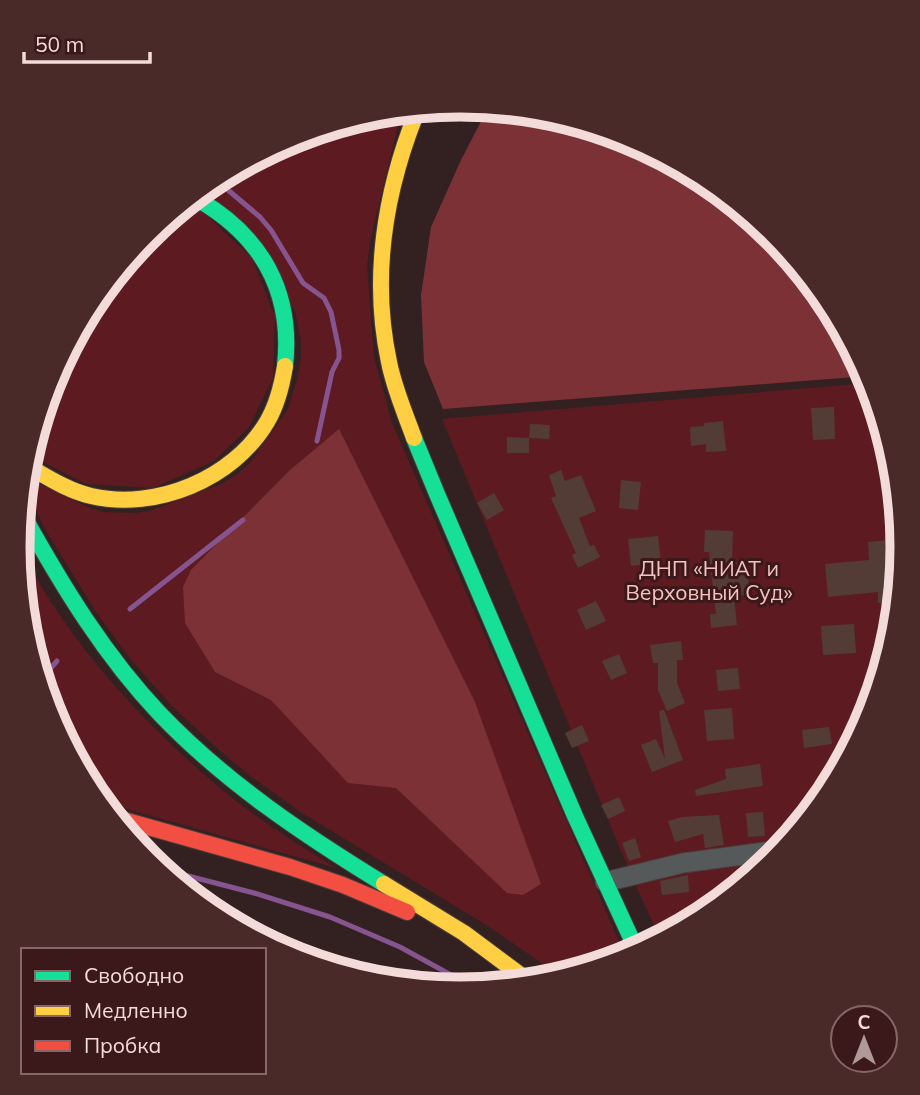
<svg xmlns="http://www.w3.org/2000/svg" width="920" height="1095" font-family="Mulish,sans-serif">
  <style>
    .green { fill: #5e1a21 }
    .forest { fill: #7b3135 }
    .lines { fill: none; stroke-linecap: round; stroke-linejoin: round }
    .stream { stroke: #865590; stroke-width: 5 }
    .building { fill: #533c36 }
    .street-casing { stroke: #4c3d3d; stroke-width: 21 }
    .fast-casing { stroke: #4c3d3d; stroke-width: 18 }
    .slow-casing { stroke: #4c3d3d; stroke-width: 18 }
    .jam-casing { stroke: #4c3d3d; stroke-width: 18 }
    .street { stroke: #565959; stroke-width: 19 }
    .fast { stroke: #16e098; stroke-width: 16 }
    .slow { stroke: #ffcf43; stroke-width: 16 }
    .jam { stroke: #f24e42; stroke-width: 16 }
    .labels { text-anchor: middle; stroke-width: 6; stroke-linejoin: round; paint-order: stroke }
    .park-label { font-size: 21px; fill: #f5c2c1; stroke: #3b191a }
    .rim { fill: none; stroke: #f3dbda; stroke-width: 9 }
  </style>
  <rect width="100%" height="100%" fill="#332121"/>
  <g class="green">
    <polygon points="400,117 370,241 367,266 374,357 392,423 626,957 553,971 488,926 302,813 249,775 217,748 173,707 132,661 96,612 45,529 28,493 31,480 90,508 103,512 135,513 149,511 221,484 237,474 249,464 288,409 297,380 301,358 301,340 295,311 209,193 291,139"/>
    <polygon points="191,205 203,212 252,258 275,317 273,378 249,427 214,461 153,488 86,484 35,458 51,378 147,234"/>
    <polygon points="870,383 902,548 869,717 773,861 659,936 631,875 442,419"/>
    <path d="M18,544c9,16 17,32 26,47 48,77 112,144 182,202 34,28 73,52 110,75l-227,-64 -58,-88z"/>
  </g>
  <g class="forest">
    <polygon points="487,110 630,139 773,235 867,376 443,409 424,362 421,295 431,227 461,160"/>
    <polygon points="339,429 475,702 541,884 523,895 507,893 396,788 348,783 271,700 215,672 185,623 183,587 191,570 290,470"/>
  </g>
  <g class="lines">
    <g class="stream">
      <polyline points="222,185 260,217 271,230 303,283 324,298 331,312 339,350 339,358 332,372 317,441"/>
      <polyline points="130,609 243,520"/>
      <polyline points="41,663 50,669 60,730"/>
      <polyline points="50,669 57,661"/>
      <polyline points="161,869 254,893 330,917 400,947 473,987"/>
    </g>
  </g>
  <g class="building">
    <polygon points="834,407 835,439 813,440 811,408"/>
    <polygon points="723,421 726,451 706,452 706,444 691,446 690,427 704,426 704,423"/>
    <polygon points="530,424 550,425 549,439 529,438"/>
    <polygon points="507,437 529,438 529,453 507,453"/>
    <polygon points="561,470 565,481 581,475 596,511 579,518 590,546 594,545 600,557 578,568 572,555 576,553 551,498 556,496 549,475"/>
    <polygon points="621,480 641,482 638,510 619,508"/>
    <polygon points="494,493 504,510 487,520 477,503"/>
    <polygon points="705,530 733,531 732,563 745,562 751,594 734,596 737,625 711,628 710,614 716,614 709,552 704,552"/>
    <polygon points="658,536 661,562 631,566 628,539"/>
    <polygon points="901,539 902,548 891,603 878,603 878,592 828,597 825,564 869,560 868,542"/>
    <polygon points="596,601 606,621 586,630 577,610"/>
    <polygon points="854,624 856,653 823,655 821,626"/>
    <polygon points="681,641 683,660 677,660 677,683 685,703 667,711 658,690 658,663 653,663 650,645"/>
    <polygon points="619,654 627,673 611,680 602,661"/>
    <polygon points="738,668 740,689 718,691 716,670"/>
    <polygon points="732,708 734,739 707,741 704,710"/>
    <polygon points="664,710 683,760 652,772 641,745 656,739 665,759 659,711"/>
    <polygon points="582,725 589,741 572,748 565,733"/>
    <polygon points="829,727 832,744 804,748 802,730"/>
    <polygon points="760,764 763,786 696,796 695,790 726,779 725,769"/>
    <polygon points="619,797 625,811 608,819 601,805"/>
    <polygon points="763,812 765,836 748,837 746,813"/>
    <polygon points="719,815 724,845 705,848 703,834 675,842 668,821 682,817"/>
    <polygon points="635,838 641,857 629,861 622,843"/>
    <polygon points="688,875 689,892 662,895 660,881"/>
  </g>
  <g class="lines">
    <defs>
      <polyline id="street" points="605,882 683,863 780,850"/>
      <g id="fast">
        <path d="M199,200c63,37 94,92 86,166"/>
        <polyline points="414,438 437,494 575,816 637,951"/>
        <path d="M24,517c39,70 81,139 136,197 65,68 144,121 224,170"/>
      </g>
      <g id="slow">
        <path d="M414,438c-9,-25 -20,-50 -25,-76 -18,-84 -4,-170 27,-248"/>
        <path d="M33,469c19,11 37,22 58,27 65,15 142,-17 176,-74 10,-17 15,-37 18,-56"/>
        <polyline points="384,884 464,933 523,977"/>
      </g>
      <polyline id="jam" points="120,819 290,867 343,885 407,912"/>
    </defs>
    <use href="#street" class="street-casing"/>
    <use href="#fast" class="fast-casing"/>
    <use href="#slow" class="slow-casing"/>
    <use href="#jam" class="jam-casing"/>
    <use href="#street" class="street"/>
    <use href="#fast" class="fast"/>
    <use href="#slow" class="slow"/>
    <use href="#jam" class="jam"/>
  </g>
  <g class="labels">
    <g class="park-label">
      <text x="709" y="576">ДНП «НИАТ и<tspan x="709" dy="24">Верховный Суд»</tspan></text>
    </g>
  </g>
  <path d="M0 0H920V1095H0ZM30 547a430 430 0 1 1 860 0a430 430 0 1 1-860 0Z" fill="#4a2929" fill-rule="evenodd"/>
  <path class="rim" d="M30 547a430 430 0 1 1 860 0a430 430 0 1 1-860 0Z"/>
  <rect x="21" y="948" width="245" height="126" fill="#3b191a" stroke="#856767" stroke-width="2"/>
  <rect x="35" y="971" width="35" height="10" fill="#16e098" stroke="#856767" stroke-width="2"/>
  <text x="84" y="983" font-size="21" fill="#f3dbda">Свободно</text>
  <rect x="35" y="1006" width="35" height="10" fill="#ffcf43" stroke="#856767" stroke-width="2"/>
  <text x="84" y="1018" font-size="21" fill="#f3dbda">Медленно</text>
  <rect x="35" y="1041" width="35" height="10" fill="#f24e42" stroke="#856767" stroke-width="2"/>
  <text x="84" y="1053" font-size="21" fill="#f3dbda">Пробка</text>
  <g transform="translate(864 1039)"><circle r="33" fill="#3b191a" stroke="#856767" stroke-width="2"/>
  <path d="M0-5L12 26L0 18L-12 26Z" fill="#b09a99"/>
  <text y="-10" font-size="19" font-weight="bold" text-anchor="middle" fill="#f3dbda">С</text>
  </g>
  <path d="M24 52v10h126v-10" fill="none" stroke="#f3dbda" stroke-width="3.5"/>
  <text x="35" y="52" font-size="21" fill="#f3dbda" stroke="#3b191a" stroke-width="5" paint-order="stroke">50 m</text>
</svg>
